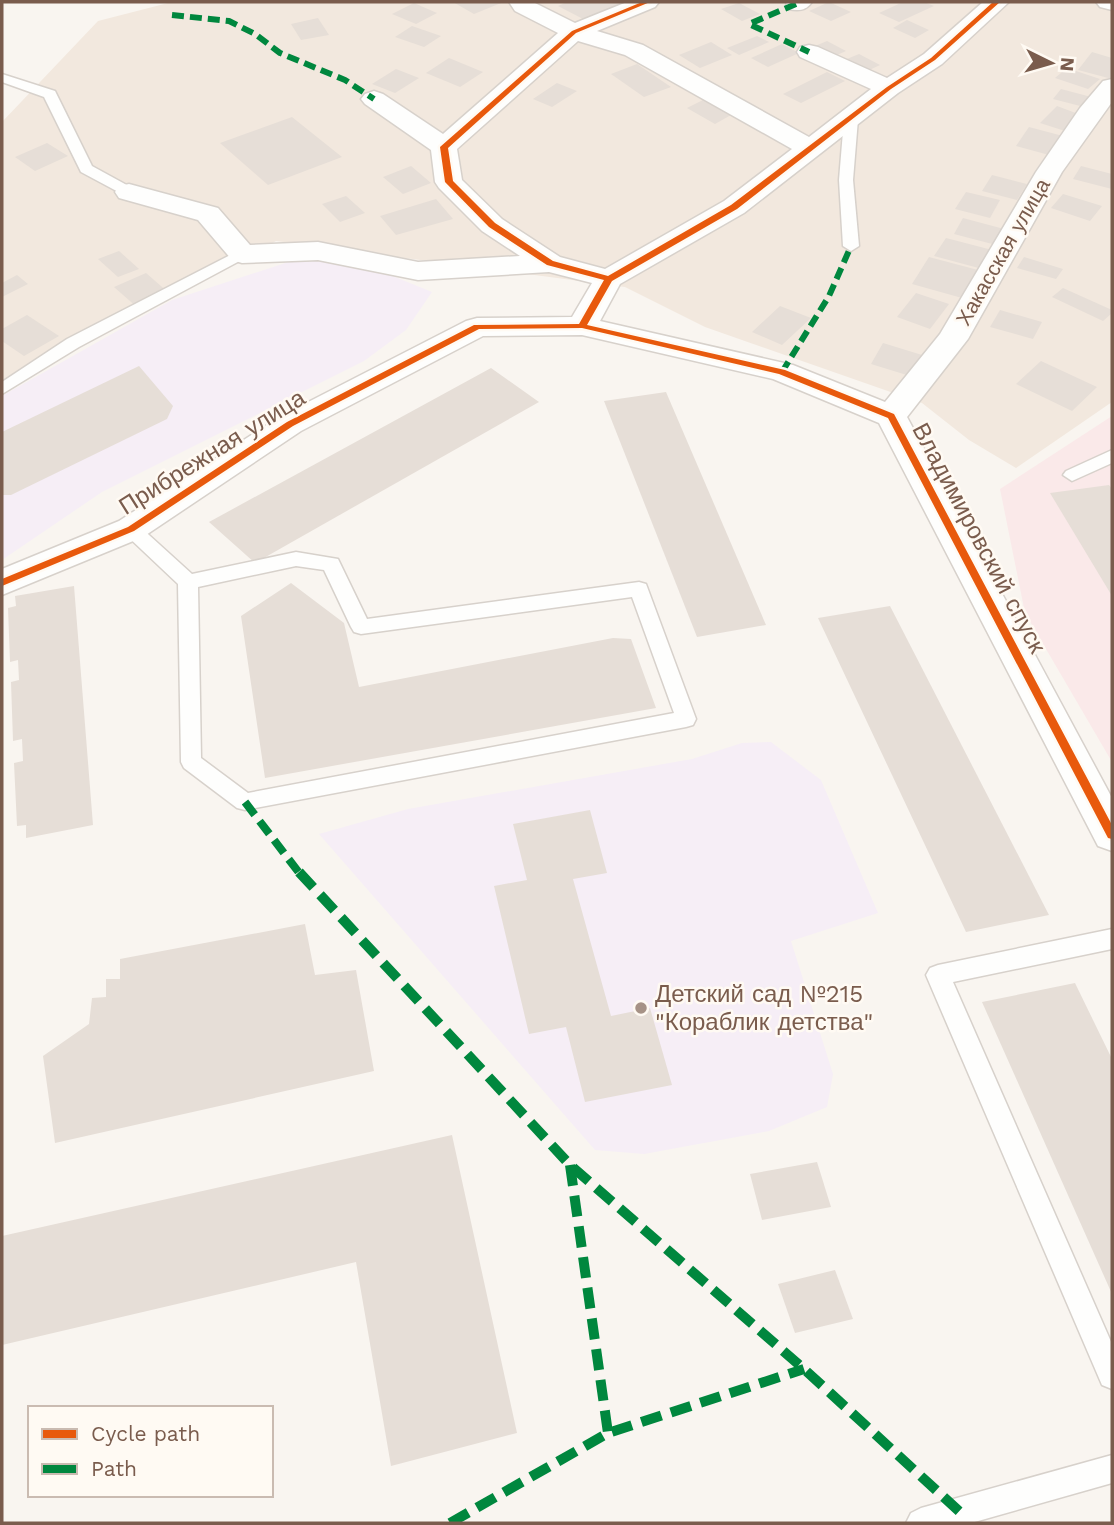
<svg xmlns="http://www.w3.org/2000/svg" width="1114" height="1525" font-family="'Work Sans',sans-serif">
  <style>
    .residential { fill: #f2e8de }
    .education { fill: #f6eef6 }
    .medical { fill: #fae9e9 }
    .building { fill: #e6ded7 }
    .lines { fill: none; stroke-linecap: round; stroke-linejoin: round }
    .lane-casing { stroke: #d7d1cb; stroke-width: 3 }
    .street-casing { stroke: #d7d1cb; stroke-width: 3 }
    .lane { fill: #fefefd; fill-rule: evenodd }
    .street { fill: #fefefd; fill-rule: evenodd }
    .quiet-far2 { stroke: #00873e; stroke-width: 6; stroke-dasharray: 12 6; stroke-linecap: butt }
    .quiet-far1 { stroke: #00873e; stroke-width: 8; stroke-dasharray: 16 8; stroke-linecap: butt }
    .quiet { stroke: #00873e; stroke-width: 10; stroke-dasharray: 21 10; stroke-linecap: butt }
    .cycleway-casing { stroke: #fffaf3; stroke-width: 5 }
    .cycleway { fill: #e8590c; fill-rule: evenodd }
    .poi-dot { fill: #a69286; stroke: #fffaf3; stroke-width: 2.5 }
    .labels { text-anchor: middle; stroke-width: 5; stroke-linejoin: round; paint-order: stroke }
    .far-street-label { font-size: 21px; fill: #7a5c4d; stroke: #fffaf3 }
    .street-label { font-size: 24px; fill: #7a5c4d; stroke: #fffaf3 }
    .poi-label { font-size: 24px; fill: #7a5c4d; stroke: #fffaf3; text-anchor: start }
  </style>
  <rect width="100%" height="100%" fill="#f9f5f0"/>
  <polygon class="residential" points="172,2 1112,2 1112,402 1016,468 969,440 922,403 705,327 625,287 276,241 2,388 2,122 98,21"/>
  <g class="education">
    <polygon points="307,256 368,266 432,292 406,330 364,361 102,492 2,560 2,396 172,300"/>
    <polygon points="771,742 821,780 878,913 791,941 833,1074 827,1107 769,1131 644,1154 595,1150 319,834 408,809 692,759 742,743"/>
  </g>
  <polygon class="medical" points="1112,416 1112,762 1025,613 1000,489"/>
  <g class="building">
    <polygon points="453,2 499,2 501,3 474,14"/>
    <polygon points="567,2 627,2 585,20 558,6"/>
    <polygon points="829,2 851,12 831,21 809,11"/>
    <polygon points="903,2 924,2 934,6 899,22 879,13"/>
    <polygon points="414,3 437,13 416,24 392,14"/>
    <polygon points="739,3 760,14 742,21 721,9"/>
    <polygon points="318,18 329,35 301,40 291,24"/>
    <polygon points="907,20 929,30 915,38 893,28"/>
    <polygon points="412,26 441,36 424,47 395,37"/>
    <polygon points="757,36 769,42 739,55 727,48"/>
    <polygon points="827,41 846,51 828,59 808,49"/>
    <polygon points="711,42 732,55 700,68 679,55"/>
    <polygon points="782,44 799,53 768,67 751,58"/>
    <polygon points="1092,52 1112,58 1112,79 1078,70"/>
    <polygon points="859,54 880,65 863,73 842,61"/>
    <polygon points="449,58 483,72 460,87 426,73"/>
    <polygon points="637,64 671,87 644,97 611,74"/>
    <polygon points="1067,68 1100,79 1088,89 1055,78"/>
    <polygon points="396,69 419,78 395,93 372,84"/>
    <polygon points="827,72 845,81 801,103 783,94"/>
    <polygon points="557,83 577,91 552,107 533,99"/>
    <polygon points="1061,89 1095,98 1088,108 1053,99"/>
    <polygon points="703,100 731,115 715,124 687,108"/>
    <polygon points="1057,106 1081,115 1065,131 1040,123"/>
    <polygon points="292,117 342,157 268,185 220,143"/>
    <polygon points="1029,127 1063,136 1049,155 1016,146"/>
    <polygon points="47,143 68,156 35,171 15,157"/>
    <polygon points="411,166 431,183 403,194 383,177"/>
    <polygon points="1081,166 1112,174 1112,189 1073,179"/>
    <polygon points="992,175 1027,184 1017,200 982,191"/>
    <polygon points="966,192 1000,200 990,218 955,209"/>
    <polygon points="1063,194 1102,206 1090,221 1051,208"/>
    <polygon points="346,196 365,213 340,222 322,204"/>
    <polygon points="436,199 453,219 396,235 380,216"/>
    <polygon points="963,218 1004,229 996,245 954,234"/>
    <polygon points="946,238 996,251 986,270 934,256"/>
    <polygon points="119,251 139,269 118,277 98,259"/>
    <polygon points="929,257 978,270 962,298 912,284"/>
    <polygon points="1024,257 1063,269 1056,279 1017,268"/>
    <polygon points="146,273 170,294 138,308 114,287"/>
    <polygon points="17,275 28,284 2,297 2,283"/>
    <polygon points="1063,288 1112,310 1112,313 1103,321 1052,297"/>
    <polygon points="916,293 949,304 930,329 897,317"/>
    <polygon points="780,306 811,318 782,345 752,332"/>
    <polygon points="1000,310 1042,322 1033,339 990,327"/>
    <polygon points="27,315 59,336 24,356 2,341 2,329"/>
    <polygon points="883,343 922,355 910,376 871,364"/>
    <polygon points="1041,361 1097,387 1072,411 1016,384"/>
    <polygon points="139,366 173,406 167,419 11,495 2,495 2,432"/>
    <polygon points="491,368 539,402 255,563 209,522"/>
    <polygon points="666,392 766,625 697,637 604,401"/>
    <polygon points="1109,485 1112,489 1112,596 1050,493"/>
    <polygon points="291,583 344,623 359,687 613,638 631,639 656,708 265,778 241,616"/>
    <polygon points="74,586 93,825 26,838 26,825 17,826 14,763 23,761 22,739 13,741 11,682 19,680 18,660 10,662 8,608 16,606 15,596"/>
    <polygon points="890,606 1049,915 966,932 818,618"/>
    <polygon points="590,810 607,873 573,879 611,1016 650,1008 672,1085 585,1102 566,1027 529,1034 494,886 527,880 513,824"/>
    <polygon points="305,924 315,975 356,970 374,1071 55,1143 43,1056 89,1024 92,998 106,997 106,979 120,979 120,959"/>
    <polygon points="1075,983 1112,1059 1112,1294 982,1002"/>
    <polygon points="452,1135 517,1433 391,1466 356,1262 2,1345 2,1236"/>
    <polygon points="817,1162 831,1207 762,1220 750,1174"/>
    <polygon points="835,1270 853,1319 795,1333 778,1284"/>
  </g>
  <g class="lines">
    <defs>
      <g id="lane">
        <polygon points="2,74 55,91 92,166 134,189 136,192 134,195 124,195 81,172 44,97 2,82"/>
        <polygon points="851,115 858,119 853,180 859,246 851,251 843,246 839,180 844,119"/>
        <polygon points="242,249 247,251 250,254 247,257 79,347 2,394 2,382 67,339"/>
        <polygon points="1112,450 1112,463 1072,481 1063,475 1066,471"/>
        <path d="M131,523l7,2 54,49 104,-22 42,7 29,60 272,-37 7,2 50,135 -3,6 -7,2 -441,83 -8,-2 -53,-40 -3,-6 -3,-178 -54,-51 -2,-4 2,-4zM296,566l28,4 27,57 3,5 7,2 271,-37 42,116 -426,80 -47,-35 -3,-171z"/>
        <polygon points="1112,929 1112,949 953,982 1112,1344 1112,1389 1102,1385 926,975 930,968 938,965"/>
        <polygon points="1112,1455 1112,1483 971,1523 906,1523 911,1513 921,1508"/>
      </g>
      <g id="street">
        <path d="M509,2h24l42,21 52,-21h32l-4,5 -58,24 46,14 166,92 62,-48 -71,-32 -3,-5 3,-5 9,-2 9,2 69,31 37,-24 59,-52h26l-67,62 -44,29 -154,120 -124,71 -20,37 193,44 92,37 55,-68 96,-162 44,-64 23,-27 9,-2v23l-50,70 -94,167 -61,78 205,381v53l-14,-5 -219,-423 -106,-44 -191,-44 -99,1 -182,95 -158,106 -141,58v-26l117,-48 160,-104 187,-96 11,-3 95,-1 20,-34 -43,-11 -131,8 -100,-20 -76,3 -10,-3 -34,-40 -79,-22 -4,-6 4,-6 10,-2 89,24 32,37 68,-3 100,20 102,-6 -38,-25 -43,-43 -4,-6 -4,-32 -66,-46 -4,-5 4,-5 9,-3 9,3 60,40 115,-101 -43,-22zM578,41l47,14 167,94 -68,52 -119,68 -45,-12 -58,-38 -40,-39 -5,-31z"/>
        <path d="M786,2h26c-6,9 -14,9 -24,7z"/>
        <polygon points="1096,2 1112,2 1112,10 1100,7"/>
      </g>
    </defs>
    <use href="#lane" class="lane-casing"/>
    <use href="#street" class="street-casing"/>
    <use href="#lane" class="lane"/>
    <use href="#street" class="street"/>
    <g class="quiet-far2">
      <polyline points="796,4 749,24 809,52"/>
      <polyline points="172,15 229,21 255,34 280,53 345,80 374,99"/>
      <polyline points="782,372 829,296 851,246"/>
    </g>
    <polyline class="quiet-far1" points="245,802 300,874"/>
    <g class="quiet">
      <polyline points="299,872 570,1165 804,1369 960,1512"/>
      <polyline points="570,1165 608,1433"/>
      <polyline points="450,1523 608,1433 804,1369"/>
    </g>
    <defs>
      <polygon id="cycleway" points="642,2 650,2 576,33 448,148 453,181 495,223 553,261 608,276 731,205 887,87 931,58 993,2 1000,2 935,60 891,89 737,209 612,281 587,325 785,370 894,414 1112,825 1112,839 1108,838 888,418 779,374 582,328 479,329 293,426 134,531 2,586 2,579 128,527 287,422 474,325 579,324 604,280 547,265 489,227 445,182 440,147 572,31"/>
    </defs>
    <use href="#cycleway" class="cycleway-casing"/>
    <use href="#cycleway" class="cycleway"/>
  </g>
  <circle class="poi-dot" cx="641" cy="1008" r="7"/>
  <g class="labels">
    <g class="far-street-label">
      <text transform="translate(1003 252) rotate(-60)" y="7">Хакасская улица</text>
    </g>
    <g class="street-label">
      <text transform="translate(212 452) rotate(-32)" y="8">Прибрежная улица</text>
      <text transform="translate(979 538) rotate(62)" y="8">Владимировский спуск</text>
    </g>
    <g class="poi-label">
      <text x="655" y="1002">Детский сад №215<tspan x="655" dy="28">"Кораблик детства"</tspan></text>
    </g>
  </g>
  <rect width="1114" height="1525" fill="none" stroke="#7a5c4d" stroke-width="7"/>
  <rect x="28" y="1406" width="245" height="91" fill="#fffaf3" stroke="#cabbb1" stroke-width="2"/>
  <rect x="42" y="1429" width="35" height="10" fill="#e8590c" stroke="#cabbb1" stroke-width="2"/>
  <text x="91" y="1441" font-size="21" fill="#7a5c4d">Cycle path</text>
  <rect x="42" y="1464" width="35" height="10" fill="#00873e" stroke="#cabbb1" stroke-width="2"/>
  <text x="91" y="1476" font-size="21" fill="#7a5c4d">Path</text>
  <g transform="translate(1051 63) rotate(95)" stroke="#fffaf3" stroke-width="5" paint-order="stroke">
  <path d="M0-5L12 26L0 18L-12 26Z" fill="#7a5c4d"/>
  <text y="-10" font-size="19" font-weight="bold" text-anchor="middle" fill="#7a5c4d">N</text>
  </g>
</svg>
